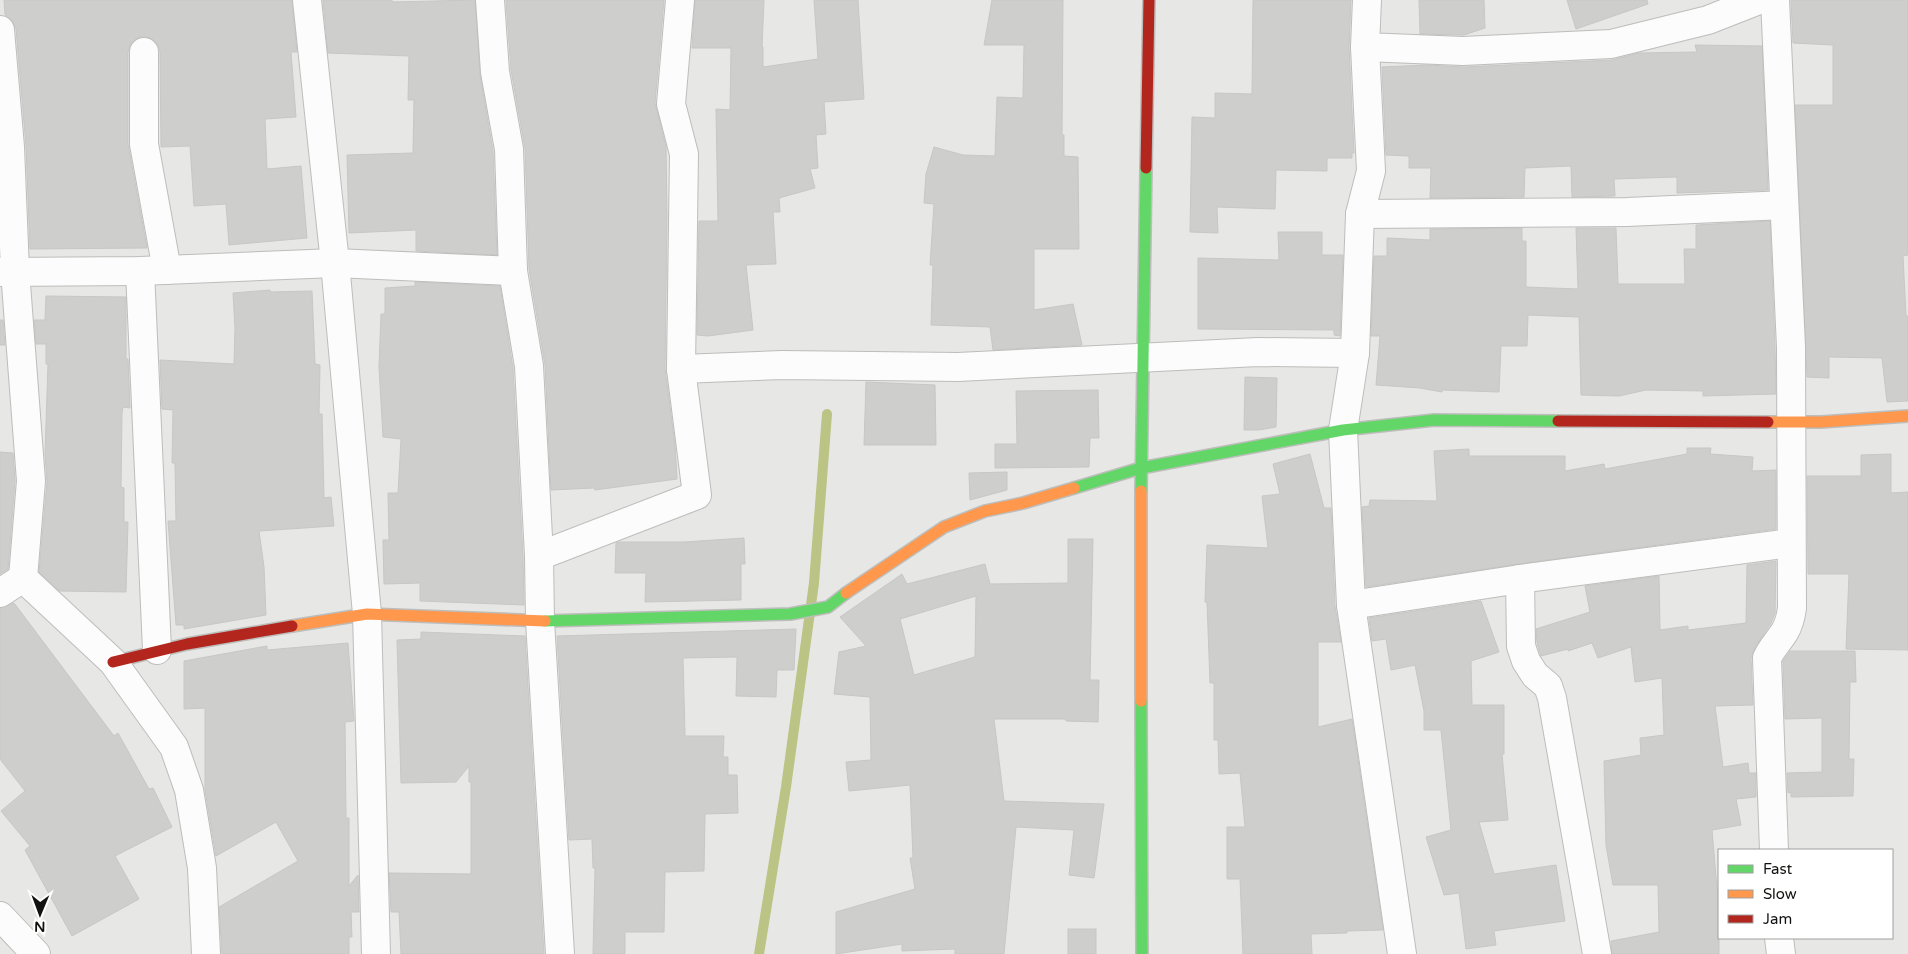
<svg xmlns="http://www.w3.org/2000/svg" width="1908" height="954" font-family="'Varela Round',sans-serif">
  <style>
    .lines { fill: none; stroke-linecap: round; stroke-linejoin: round }
    .stream { stroke: #bbc484; stroke-width: 10 }
    .building { fill: #cecfcc; stroke: #c7c7c5; fill-rule: evenodd }
    .street-casing { stroke: #bdbdbb; stroke-width: 30 }
    .fast-casing { stroke: #bdbdbb; stroke-width: 14 }
    .slow-casing { stroke: #bdbdbb; stroke-width: 14 }
    .jam-casing { stroke: #bdbdbb; stroke-width: 14 }
    .street { stroke: #fbfcfb; stroke-width: 28 }
    .fast { stroke: #63d668; stroke-width: 11 }
    .slow { stroke: #ff974d; stroke-width: 11 }
    .jam { stroke: #b3261e; stroke-width: 11 }
  </style>
  <rect width="100%" height="100%" fill="#e7e8e5"/>
  <g class="lines">
    <polyline class="stream" points="759,954 786,787 814,583 827,414"/>
  </g>
  <g class="building">
    <polygon points="4,0 292,0 297,52 291,52 296,117 265,119 267,169 301,166 307,238 229,245 226,204 194,206 190,146 161,147 160,52 158,45 152,39 144,36 137,38 131,44 128,52 128,144 147,248 30,249 26,146 16,29 12,21 5,15"/>
    <polygon points="323,0 392,0 392,2 475,0 480,75 493,151 497,255 416,251 416,230 349,233 347,155 413,153 414,100 408,100 409,56 328,53"/>
    <polygon points="506,0 664,0 655,103 666,147 667,218 665,369 675,445 677,479 595,490 594,488 551,490 545,365 529,269 525,148 511,70"/>
    <polygon points="695,0 764,0 762,47 763,47 763,67 818,59 814,0 858,0 864,99 824,102 826,134 816,135 818,168 810,169 815,188 779,198 780,212 773,212 776,264 746,265 753,330 708,336 697,335 699,221 718,221 716,109 730,110 731,48 692,48"/>
    <polygon points="992,0 1063,0 1062,135 1064,135 1064,156 1078,157 1079,249 1034,249 1034,310 1073,304 1082,345 993,350 990,327 931,325 933,265 930,265 934,204 924,203 926,174 934,147 963,155 995,156 997,97 1023,98 1024,45 984,45"/>
    <polygon points="1253,0 1351,0 1349,48 1354,153 1352,153 1352,158 1327,158 1327,171 1276,170 1275,209 1217,207 1218,233 1190,232 1192,117 1215,118 1215,93 1252,94"/>
    <polygon points="1419,0 1484,0 1485,28 1464,35 1420,34"/>
    <polygon points="1567,0 1647,0 1648,4 1576,29"/>
    <polygon points="1791,0 1908,0 1908,255 1903,256 1906,316 1908,316 1908,401 1887,402 1882,358 1829,357 1829,378 1807,377 1795,105 1833,105 1833,45 1793,43"/>
    <polygon points="1695,45 1762,46 1768,190 1677,193 1677,177 1614,179 1615,196 1572,197 1571,166 1525,168 1524,197 1430,198 1431,168 1409,168 1409,156 1386,155 1382,67 1426,65 1464,67 1612,60 1639,53 1697,52"/>
    <polygon points="1770,221 1775,347 1776,394 1703,396 1703,391 1646,390 1619,396 1581,395 1579,317 1528,315 1527,346 1501,346 1499,392 1442,390 1442,392 1420,388 1376,385 1380,336 1371,336 1374,256 1387,256 1387,238 1430,240 1430,229 1522,228 1522,241 1526,241 1526,287 1578,289 1576,228 1616,228 1618,284 1685,284 1684,249 1696,249 1696,225"/>
    <polygon points="1278,232 1322,232 1322,255 1343,255 1340,336 1334,335 1334,330 1198,329 1198,258 1279,260"/>
    <polygon points="415,282 500,286 513,368 523,557 524,605 420,601 420,583 384,584 383,540 389,540 388,493 398,493 401,439 383,437 379,367 381,314 385,314 385,288 415,286"/>
    <polygon points="270,290 270,292 312,291 315,364 320,365 319,414 322,414 324,498 331,497 334,526 259,531 264,567 266,615 184,629 184,625 176,625 168,521 176,521 175,463 172,463 173,410 162,409 160,360 234,364 235,328 233,293"/>
    <polygon points="46,296 126,297 126,359 128,359 130,408 123,407 122,413 121,487 124,488 124,522 128,522 126,592 59,591 39,572 47,482 45,454 48,364 46,364 46,344 36,344 34,320 45,320"/>
    <polygon points="0,320 3,320 5,345 0,345"/>
    <polygon points="1245,377 1277,378 1276,427 1259,430 1244,430"/>
    <polygon points="866,382 935,385 936,445 864,445"/>
    <polygon points="1098,390 1099,438 1090,438 1089,467 995,468 995,444 1017,444 1016,391"/>
    <polygon points="1687,448 1711,448 1710,454 1753,457 1752,471 1776,470 1776,529 1518,564 1366,587 1362,507 1369,506 1370,500 1437,501 1434,451 1469,449 1469,456 1565,456 1565,471 1604,464 1605,469 1687,454"/>
    <polygon points="0,452 13,453 15,481 8,569 0,574"/>
    <polygon points="1310,454 1324,508 1331,508 1335,606 1341,642 1318,642 1318,727 1352,719 1383,930 1347,931 1347,933 1311,934 1312,954 1243,954 1240,879 1227,879 1227,827 1245,827 1240,773 1219,774 1218,740 1214,740 1214,683 1210,683 1207,602 1205,602 1207,545 1268,548 1262,496 1280,494 1273,464"/>
    <polygon points="1891,454 1891,493 1908,492 1908,650 1846,649 1849,574 1808,574 1807,476 1861,476 1861,455"/>
    <polygon points="1007,472 1007,490 970,500 969,473"/>
    <polygon points="744,538 745,564 741,564 741,600 645,602 646,573 615,573 616,543 619,542 684,542"/>
    <path d="M1068,539h25l-3,141h9l-1,42 -32,-1v-2h-72l10,82 100,3 -10,74 -25,-3 5,-45 -58,-3 -12,127h-49v-5l-53,2v-7l-66,10v-42l79,-23 -5,-31h3l-3,-73 -61,6 -3,-29 25,-2 -1,-63 -36,-3 5,-42 27,-6 -26,-29 62,-43 5,10 78,-20 5,20 78,-1zM976,596l-1,61 -61,18 -14,-56z"/>
    <polygon points="1776,561 1775,613 1771,623 1755,647 1751,658 1753,705 1715,706 1723,767 1748,763 1749,773 1756,773 1756,797 1736,799 1741,825 1712,830 1717,889 1719,889 1719,954 1612,954 1611,941 1659,932 1658,885 1613,885 1606,845 1604,761 1641,755 1640,738 1664,735 1662,678 1635,682 1631,647 1598,658 1592,643 1568,651 1568,649 1541,656 1537,643 1536,629 1590,612 1585,586 1659,576 1660,630 1688,626 1688,630 1746,623 1747,565"/>
    <polygon points="1481,601 1499,652 1471,661 1472,705 1504,705 1504,754 1502,754 1508,820 1479,822 1494,874 1556,865 1565,921 1494,931 1496,945 1466,949 1459,893 1444,895 1426,837 1451,830 1441,730 1424,730 1424,711 1415,665 1391,670 1386,639 1372,641 1369,618"/>
    <polygon points="14,603 114,736 118,733 149,789 153,788 172,827 115,856 139,899 72,936 25,850 30,846 1,811 25,791 0,759 0,608"/>
    <polygon points="796,629 794,670 777,670 776,697 736,696 737,657 683,658 685,736 724,736 723,757 728,757 728,775 737,775 738,813 705,814 704,871 665,872 664,932 625,932 625,954 593,954 595,868 593,868 592,839 569,840 557,636"/>
    <polygon points="421,632 525,636 544,954 401,954 399,912 391,912 389,873 471,874 471,782 469,782 469,766 456,782 401,783 397,640 421,639"/>
    <polygon points="348,643 354,721 345,722 346,818 349,818 349,886 358,875 359,912 351,912 352,937 349,937 349,954 222,954 219,907 298,861 276,822 216,856 205,790 205,708 184,709 184,661 267,646 267,650"/>
    <polygon points="1790,651 1855,651 1856,682 1850,682 1849,759 1854,759 1853,796 1791,797 1791,792 1788,793 1787,773 1822,772 1822,718 1785,719 1783,661"/>
    <rect x="1068" y="929" width="28" height="25"/>
  </g>
  <g class="lines">
    <defs>
      <g id="street">
        <polyline points="307,0 335,263 367,614 376,954"/>
        <polyline points="490,0 495,72 509,149 513,271 529,366 539,556 540,621 560,954"/>
        <polyline points="1367,0 1365,47 1463,51 1611,44 1708,20 1759,0"/>
        <polyline points="0,30 10,147 15,271 31,481 23,578 113,662 174,747 189,790 202,868 206,954"/>
        <polyline points="1365,47 1371,171 1360,214 1355,353 1343,430 1351,605 1402,954"/>
        <polyline points="144,52 144,144 167,270"/>
        <polyline points="1360,214 1627,212 1784,205"/>
        <polyline points="140,271 157,650"/>
        <polyline points="0,272 140,271 335,263 513,271"/>
        <polyline points="681,369 782,365 958,367 1258,352 1355,353"/>
        <polyline points="539,556 697,495 681,369 684,154 671,104 680,0"/>
        <polyline points="1520,579 1521,646 1526,661 1535,675 1548,686 1552,698 1597,954"/>
        <polyline points="0,593 23,578"/>
        <polyline points="1351,605 1520,579 1791,543"/>
        <path d="M1774,850l-7,-192c5,-11 12,-17 18,-27 4,-7 6,-15 7,-23l-1,-261 -16,-347"/>
        <polyline points="0,916 36,954"/>
        <polyline points="1779,938 1781,954"/>
      </g>
      <g id="fast">
        <polyline points="1074,488 1141,468 1343,430 1434,420 1558,421"/>
        <polyline points="1141,491 1146,168"/>
        <polyline points="545,621 790,614 828,607 846,593"/>
        <polyline points="1141,701 1142,954"/>
      </g>
      <g id="slow">
        <polyline points="1768,422 1821,422 1908,416"/>
        <polyline points="1141,491 1141,701"/>
        <polyline points="846,593 944,527 985,511 1023,503 1074,488"/>
        <polyline points="292,626 367,614 545,621"/>
      </g>
      <g id="jam">
        <polyline points="1146,168 1149,0"/>
        <polyline points="1558,421 1768,422"/>
        <polyline points="113,662 187,644 292,626"/>
      </g>
    </defs>
    <use href="#street" class="street-casing"/>
    <use href="#fast" class="fast-casing"/>
    <use href="#slow" class="slow-casing"/>
    <use href="#jam" class="jam-casing"/>
    <use href="#street" class="street"/>
    <use href="#fast" class="fast"/>
    <use href="#slow" class="slow"/>
    <use href="#jam" class="jam"/>
  </g>
  <rect x="1718" y="849" width="175" height="90" fill="#ffffff" stroke="#a0a09f"/>
  <rect x="1728" y="865" width="25" height="8" fill="#63d668" stroke="#a0a09f"/>
  <text x="1763" y="874" font-size="15" fill="#121210">Fast</text>
  <rect x="1728" y="890" width="25" height="8" fill="#ff974d" stroke="#a0a09f"/>
  <text x="1763" y="899" font-size="15" fill="#121210">Slow</text>
  <rect x="1728" y="915" width="25" height="8" fill="#b3261e" stroke="#a0a09f"/>
  <text x="1763" y="924" font-size="15" fill="#121210">Jam</text>
  <g transform="translate(40 914) rotate(181)" stroke="#ffffff" stroke-width="4" paint-order="stroke">
  <path d="M0-4L9 19L0 12L-9 19Z" fill="#121210"/>
  <text y="-8" font-size="14" font-weight="bold" text-anchor="middle" fill="#121210">N</text>
  </g>
</svg>
